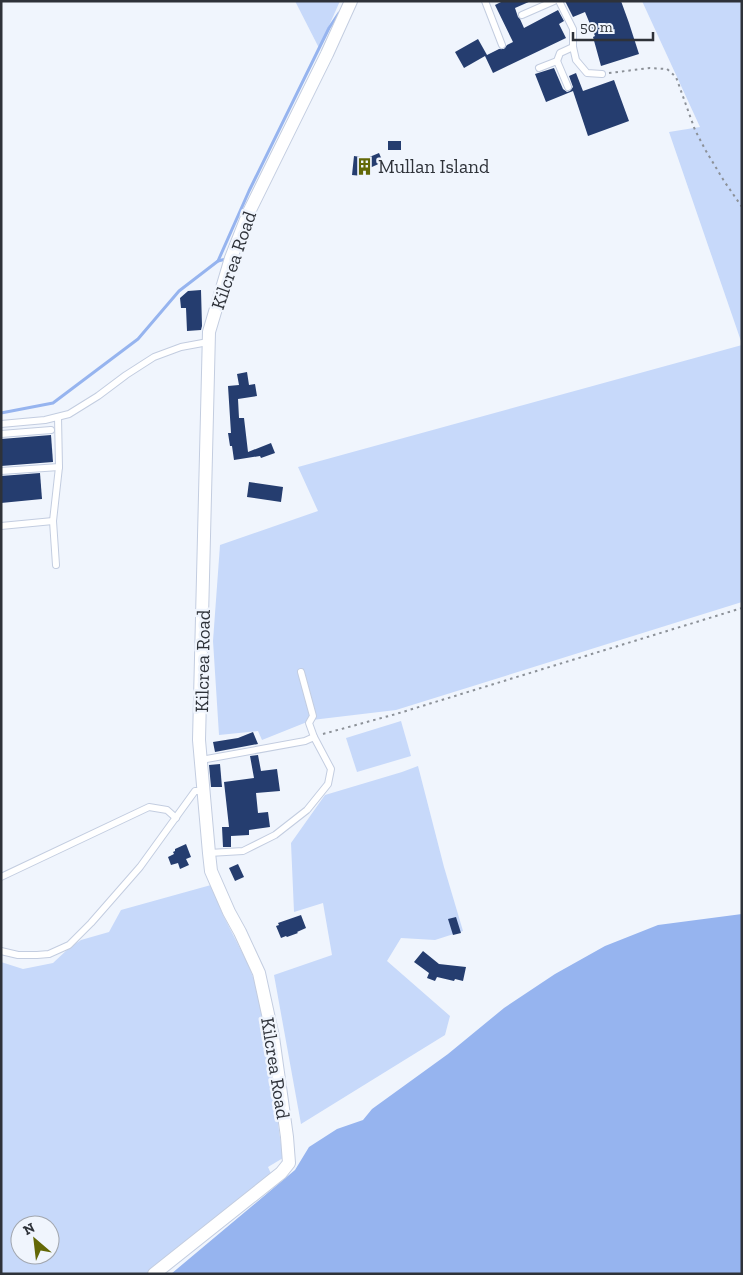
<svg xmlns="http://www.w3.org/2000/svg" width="743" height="1275" font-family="'Zilla Slab',serif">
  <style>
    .green { fill: #c7d9fa; fill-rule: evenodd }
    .water { fill: #96b4ef }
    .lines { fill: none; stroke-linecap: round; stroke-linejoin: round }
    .stream { stroke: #96b4ef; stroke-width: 3 }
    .building { fill: #253d6f }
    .service-casing { stroke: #c3cde0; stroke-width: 8 }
    .minor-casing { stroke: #c3cde0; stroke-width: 14 }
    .path { stroke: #8c9198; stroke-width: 2; stroke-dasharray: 2.5 4; stroke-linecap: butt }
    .service { stroke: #fff; stroke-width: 6 }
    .minor { stroke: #fff; stroke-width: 12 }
    .labels { text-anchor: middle; stroke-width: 5; stroke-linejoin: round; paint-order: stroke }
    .poi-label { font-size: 19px; fill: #2e3239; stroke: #f0f5fd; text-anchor: start }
    .street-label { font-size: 19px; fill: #2e3239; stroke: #f0f5fd }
  </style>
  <rect width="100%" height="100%" fill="#f0f5fd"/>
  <g class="green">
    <polygon points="295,1 340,1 319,48"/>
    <polygon points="642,1 742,1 742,344 669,132 700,127"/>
    <polygon points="742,345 742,602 396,710 312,720 262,740 258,731 219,735 213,641 220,545 318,511 298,467"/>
    <polygon points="401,721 411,756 357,772 346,738"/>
    <polygon points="418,766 444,867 463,931 435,940 401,938 387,961 450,1016 445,1035 301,1124 274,975 332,955 323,903 294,912 291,843 325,795 402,772"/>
    <path d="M211,885l12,30 25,49 11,29 24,165 -15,9 4,9 -122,98h-149v-312l22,7 30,-6 16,-15 12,-8 28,-8 12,-22zM20,1225h30v30h-30z"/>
  </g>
  <polygon class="water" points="742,914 742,1274 171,1274 295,1170 309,1147 337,1129 363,1120 372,1109 448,1054 504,1008 555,974 605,946 658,925"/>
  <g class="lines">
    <g class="stream">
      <polyline points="218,261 249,191 329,28 339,13"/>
      <polyline points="1,413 53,403 138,339 179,291 218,261 226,259"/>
    </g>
  </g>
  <g class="building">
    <polygon points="503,1 531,1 515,8 518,17 520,19 524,28 558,10 564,21 559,24 566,38 493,73 485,56 464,68 455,52 478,39 487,55 499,49 504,49 507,45 513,42 495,5"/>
    <polygon points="565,1 621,1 629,23 639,54 601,66 593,37 595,36 585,12 573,17"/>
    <polygon points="554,68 563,89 567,92 570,91 573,87 569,76 576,73 583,91 614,80 629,121 588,136 573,91 546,102 535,74"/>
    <rect x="388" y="141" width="13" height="9"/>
    <polygon points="379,153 383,162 363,171 362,176 352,175 354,156 367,158"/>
    <polygon points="201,290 202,326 201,330 187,331 186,308 181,308 180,298 188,291"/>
    <polygon points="247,372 249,385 255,384 257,396 238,399 239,418 244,418 248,452 271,443 275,453 261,458 260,456 234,460 232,446 230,446 228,433 231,433 228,386 239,385 237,374"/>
    <polygon points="51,435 53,462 1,466 1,439"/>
    <polygon points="40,473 42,499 1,503 1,476"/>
    <polygon points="249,482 283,487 281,502 247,497"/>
    <polygon points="253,732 258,744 215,752 213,742 238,738"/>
    <polygon points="258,755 261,771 277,769 280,791 256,793 258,813 268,812 270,827 249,830 249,835 231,836 231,847 223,847 222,827 229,827 224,782 254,778 250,756"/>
    <polygon points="220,764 222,787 211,787 209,765"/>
    <polygon points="186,844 191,857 186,859 189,865 180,869 178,863 171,865 168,857 174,854 173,852 175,851 175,849"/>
    <polygon points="238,864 244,877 235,881 229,868"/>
    <polygon points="301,915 306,928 297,932 298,933 287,937 286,936 281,938 276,926 279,925 278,923"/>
    <polygon points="456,917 461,933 453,935 448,919"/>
    <polygon points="423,951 439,964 466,967 463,981 455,979 454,981 437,977 435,981 427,978 429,973 414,962"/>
  </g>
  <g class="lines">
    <defs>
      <g id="service">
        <polyline points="485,1 502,45"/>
        <polyline points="559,1 573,29 573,47 576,60 587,73 602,74"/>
        <polyline points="522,15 554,1"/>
        <polyline points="557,61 560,53 573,47"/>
        <polyline points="539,68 557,61 568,87"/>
        <polyline points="1,424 45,420 69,414 98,396 126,375 154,357 181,347 208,342"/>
        <polyline points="1,434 51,430"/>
        <polyline points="1,471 59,467"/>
        <polyline points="1,526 53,521"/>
        <polyline points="56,565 53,521 59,467 58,417"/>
        <polyline points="301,672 313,716 309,723 314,737"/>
        <polyline points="201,760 305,741 314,737 331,769 328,784 307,810 275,835 243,851 209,853"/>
        <polyline points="1,877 149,807 167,810 176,818"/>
        <polyline points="1,951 18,955 37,955 49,954 69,945 91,923 140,867 195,791 204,791"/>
      </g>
      <polyline id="minor" points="154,1274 281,1173 289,1163 287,1137 273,1037 259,973 240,932 229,912 211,871 209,853 199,740 209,332 231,258 249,212 327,54 351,1"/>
    </defs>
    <use href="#service" class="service-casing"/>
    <use href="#minor" class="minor-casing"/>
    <g class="path">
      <polyline points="609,73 650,68 667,69 676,77 695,130 706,151 724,181 742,207"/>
      <polyline points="323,734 396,714 742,608"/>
    </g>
    <use href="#service" class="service"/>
    <use href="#minor" class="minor"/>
  </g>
  <defs>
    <symbol id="building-bare" viewBox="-9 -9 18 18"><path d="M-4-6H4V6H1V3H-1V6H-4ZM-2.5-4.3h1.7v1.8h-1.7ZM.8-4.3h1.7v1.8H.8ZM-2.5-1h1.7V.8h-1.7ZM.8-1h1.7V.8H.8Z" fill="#636807" stroke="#f0f5fd" stroke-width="2.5" paint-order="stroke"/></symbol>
  </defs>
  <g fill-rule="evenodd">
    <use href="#building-bare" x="352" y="154" width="25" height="25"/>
  </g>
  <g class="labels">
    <g class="poi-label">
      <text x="378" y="173">Mullan Island</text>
    </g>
    <g class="street-label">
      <text transform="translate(233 260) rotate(-71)" y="7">Kilcrea Road</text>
      <text transform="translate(202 661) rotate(-89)" y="7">Kilcrea Road</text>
      <text transform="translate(276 1068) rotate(81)" y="7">Kilcrea Road</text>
    </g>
  </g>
  <rect width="743" height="1275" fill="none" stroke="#2e3239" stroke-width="5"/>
  <g transform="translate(35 1240) rotate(332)"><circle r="24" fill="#f0f5fd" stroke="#a2a7af"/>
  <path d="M0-4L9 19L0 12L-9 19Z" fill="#636807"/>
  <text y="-8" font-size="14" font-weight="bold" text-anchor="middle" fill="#2e3239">N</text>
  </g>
  <path d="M573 32v8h80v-8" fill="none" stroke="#2e3239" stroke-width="2.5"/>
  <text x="580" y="32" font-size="15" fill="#2e3239" stroke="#f0f5fd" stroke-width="4" paint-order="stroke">50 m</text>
</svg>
